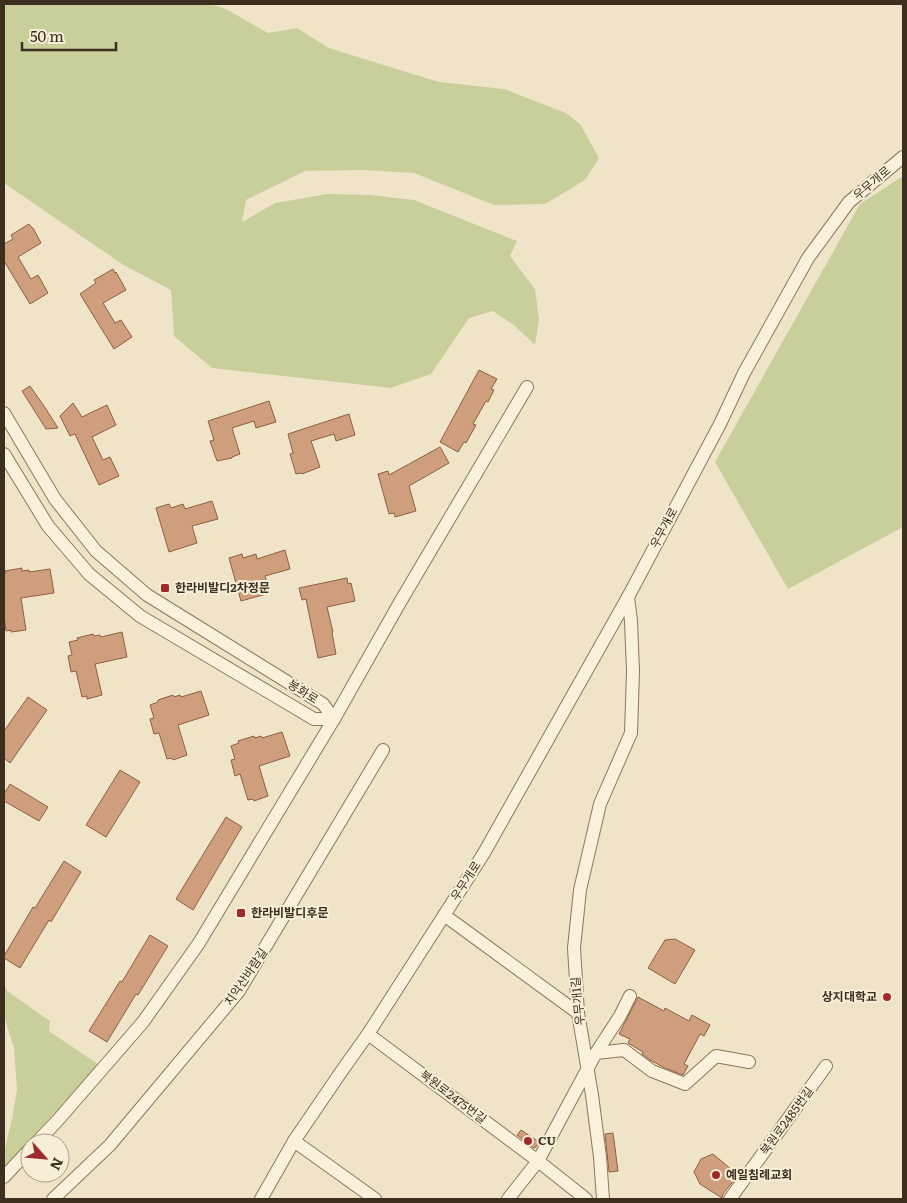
<svg xmlns="http://www.w3.org/2000/svg" width="907" height="1203" font-family="Literata,'Noto Sans KR',serif">
  <style>
    .green { fill: #c9cf9b }
    .building { fill: #cf9f7d; stroke: #8d5f41 }
    .lines { fill: none; stroke-linecap: round; stroke-linejoin: round }
    .minor-casing { stroke: #8d765c; stroke-width: 14 }
    .minor { stroke: #faf1dc; stroke-width: 12 }
    .poi-dot { fill: #9e2a2b; stroke: #f7eed8; stroke-width: 2 }
    .labels { text-anchor: middle; stroke-width: 4; stroke-linejoin: round; paint-order: stroke }
    .street-label { font-size: 12px; fill: #3d2e20; stroke: #f7eed8 }
    .poi-label { font-size: 12px; font-weight: bold; fill: #3d2e20; stroke: #f7eed8; text-anchor: start }
  </style>
  <rect width="100%" height="100%" fill="#f0e4c8"/>
  <g class="green">
    <polygon points="4,4 210,4 226,9 268,33 297,28 329,48 390,67 439,82 504,89 566,113 580,124 599,158 585,180 545,204 494,205 414,173 362,170 305,171 246,200 242,222 275,203 327,194 370,195 414,200 517,241 510,256 535,289 539,320 535,345 515,326 493,311 469,318 431,374 391,388 212,368 174,336 171,290 122,264 4,183"/>
    <polygon points="903,176 903,527 788,589 715,462 860,204"/>
    <polygon points="4,984 7,991 50,1021 49,1031 99,1065 4,1168 4,1152 12,1119 17,1090 14,1048 4,1016"/>
  </g>
  <g class="building">
    <polygon points="29,224 32,228 33,228 41,243 18,257 31,279 38,275 48,293 30,304 4,261 4,244 13,239 11,235"/>
    <polygon points="113,269 115,273 116,272 126,290 103,303 115,323 121,320 132,337 114,349 80,294 96,283 94,280"/>
    <polygon points="479,370 497,379 491,389 494,390 488,402 486,401 473,424 476,425 466,443 464,442 458,452 440,442"/>
    <polygon points="30,386 46,409 58,428 46,429 22,391"/>
    <polygon points="269,401 276,422 256,428 254,421 232,428 240,454 232,457 232,458 217,461 210,441 214,440 208,421"/>
    <polygon points="73,403 82,417 107,405 116,425 92,437 103,460 110,457 119,476 99,485 75,434 70,436 60,416"/>
    <polygon points="349,414 355,435 336,441 334,434 311,441 320,467 302,474 301,473 296,474 290,454 293,453 288,434"/>
    <polygon points="440,447 449,463 409,486 416,511 395,517 394,513 389,514 378,474 388,471 389,475"/>
    <polygon points="212,501 218,519 192,526 197,543 169,552 156,508 169,504 171,508 183,504 185,509"/>
    <polygon points="285,550 290,569 265,576 270,593 241,601 229,558 242,554 243,558 256,554 257,559"/>
    <polygon points="22,568 22,571 29,570 29,572 50,569 54,593 21,598 26,630 11,632 11,630 6,631 4,616 4,574 6,573 5,571"/>
    <polygon points="347,578 348,584 351,583 355,601 327,607 333,632 332,633 336,654 318,658 306,599 302,600 299,588"/>
    <polygon points="122,632 127,657 95,664 102,695 87,699 87,696 82,697 76,671 71,672 68,656 72,655 69,642 78,640 77,638 93,634 94,636 100,635 101,637"/>
    <polygon points="201,691 209,715 178,725 187,755 173,760 172,758 167,759 159,733 154,734 150,719 154,718 150,705 158,702 158,700 173,695 174,697 180,695 181,697"/>
    <polygon points="28,697 47,710 10,763 4,758 4,731"/>
    <polygon points="282,732 290,756 259,766 268,796 254,801 253,799 248,800 240,774 235,776 231,760 235,759 231,746 239,743 238,741 254,736 255,738 261,736 262,738"/>
    <polygon points="120,770 140,782 106,837 86,825"/>
    <polygon points="10,784 48,807 39,821 4,801 4,794"/>
    <polygon points="226,817 242,827 193,910 176,899"/>
    <polygon points="64,861 81,872 51,922 49,920 20,968 4,958 4,956 33,907 35,908"/>
    <polygon points="150,935 168,946 138,995 136,994 107,1042 89,1031 120,981 122,982"/>
    <polygon points="675,939 695,950 675,984 648,968 665,940"/>
    <polygon points="638,997 664,1011 665,1008 689,1021 692,1015 710,1025 704,1036 700,1034 684,1064 688,1066 683,1075 665,1068 650,1060 642,1054 643,1052 628,1043 630,1039 619,1034"/>
    <polygon points="521,1130 539,1142 536,1147 534,1148 517,1135"/>
    <polygon points="613,1133 618,1171 609,1172 605,1134"/>
    <polygon points="713,1154 738,1175 723,1194 722,1198 700,1184 694,1172 701,1159"/>
  </g>
  <g class="lines">
    <defs>
      <g id="minor">
        <polyline points="4,413 55,499 96,551 147,595 323,704 334,719"/>
        <polyline points="4,454 48,526 89,574 140,616 314,719 334,719"/>
        <polyline points="444,915 578,1013"/>
        <polyline points="368,1034 538,1161 586,1199"/>
        <polyline points="596,1053 620,1016 630,996"/>
        <polyline points="294,1141 375,1199"/>
        <polyline points="36,1143 58,1120 143,1022 199,943 334,719 399,604 527,387"/>
        <polyline points="4,1177 30,1149"/>
        <polyline points="53,1199 110,1145 239,991 383,750"/>
        <polyline points="261,1199 294,1141 341,1072 368,1034 484,853 628,597 720,424 744,373 808,258 849,202 903,157"/>
        <polyline points="508,1199 538,1161 596,1053 624,1050 652,1071 685,1084 716,1056 749,1062"/>
        <polyline points="603,1199 600,1157 592,1095 578,1013 574,948 580,890 600,804 631,733 633,671 631,621 628,597"/>
        <polyline points="730,1199 826,1066"/>
      </g>
    </defs>
    <use href="#minor" class="minor-casing"/>
    <use href="#minor" class="minor"/>
  </g>
  <g class="poi-dot">
    <rect x="160" y="583" width="10" height="10" rx="2.5"/>
    <rect x="236" y="908" width="10" height="10" rx="2.5"/>
    <circle cx="887" cy="997" r="5"/>
    <circle cx="528" cy="1141" r="5"/>
    <circle cx="716" cy="1175" r="5"/>
  </g>
  <g class="labels">
    <g class="street-label">
      <text transform="translate(872 183) rotate(-40)" y="4">우무개로</text>
      <text transform="translate(664 528) rotate(-62)" y="4">우무개로</text>
      <text transform="translate(303 692) rotate(32)" y="4">봉화로</text>
      <text transform="translate(466 881) rotate(-57)" y="4">우무개로</text>
      <text transform="translate(246 977) rotate(-56)" y="4">치악산바람길</text>
      <text transform="translate(578 1001) rotate(-96)" y="4">우무개1길</text>
      <text transform="translate(453 1097) rotate(37)" y="4">북원로2475번길</text>
      <text transform="translate(787 1121) rotate(-54)" y="4">북원로2485번길</text>
    </g>
    <g class="poi-label">
      <text x="175" y="592">한라비발디2차정문</text>
      <text x="251" y="917">한라비발디후문</text>
      <text x="877" y="1001" text-anchor="end">상지대학교</text>
      <text x="538" y="1145">CU</text>
      <text x="726" y="1179">예일침례교회</text>
    </g>
  </g>
  <rect width="907" height="1203" fill="none" stroke="#3d2e20" stroke-width="10"/>
  <g transform="translate(45 1158) rotate(117)"><circle r="24" fill="#f7eed8" stroke="#ada18e"/>
  <path d="M0-4L9 19L0 12L-9 19Z" fill="#9e2a2b"/>
  <text y="-8" font-size="14" font-weight="bold" text-anchor="middle" fill="#3d2e20">N</text>
  </g>
  <path d="M22 42v8h94v-8" fill="none" stroke="#3d2e20" stroke-width="2.5"/>
  <text x="30" y="42" font-size="15" fill="#3d2e20" stroke="#f7eed8" stroke-width="4" paint-order="stroke">50 m</text>
</svg>
